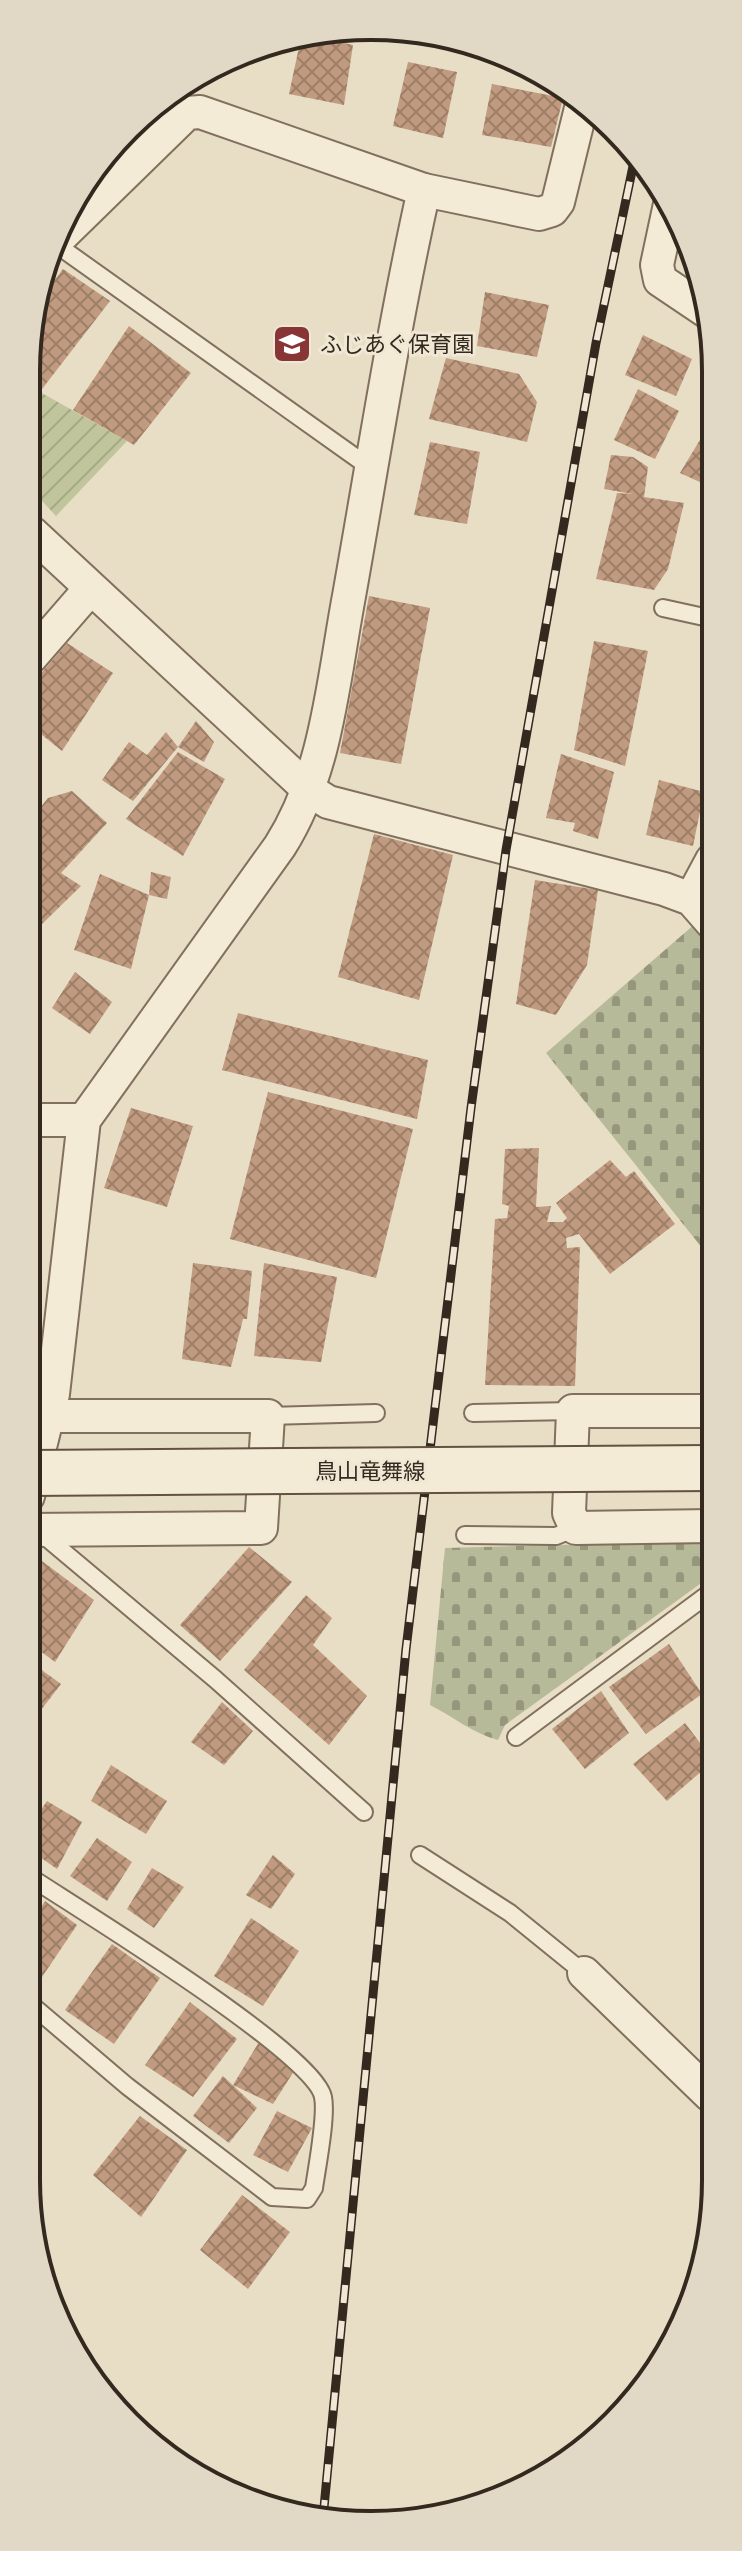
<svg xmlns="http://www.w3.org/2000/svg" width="742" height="2551" font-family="'Playfair Display','Noto Sans JP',serif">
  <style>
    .cemetery { fill: url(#cemetery-stones) }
    .garden { fill: url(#garden-furrows) }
    .building { fill: url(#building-cross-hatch) }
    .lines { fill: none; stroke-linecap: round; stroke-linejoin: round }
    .service-casing { stroke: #81705d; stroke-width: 20 }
    .minor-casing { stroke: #81705d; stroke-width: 36 }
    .service { stroke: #f4ebd7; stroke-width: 16 }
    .minor { stroke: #f4ebd7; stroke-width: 32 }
    .rail-casing { stroke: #33291f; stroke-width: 9 }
    .rail { stroke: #f0e8d4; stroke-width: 6; stroke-dasharray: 18; stroke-linecap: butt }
    .secondary-bridge-casing { stroke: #635141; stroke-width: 48; stroke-linecap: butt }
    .secondary-bridge { stroke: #f4ebd7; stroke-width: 44 }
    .labels { text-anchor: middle; stroke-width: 6; stroke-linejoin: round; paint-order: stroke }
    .poi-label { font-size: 22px; fill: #33291f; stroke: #f0e8d4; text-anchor: start }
    .street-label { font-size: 22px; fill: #33291f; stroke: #f0e8d4 }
    .rim { fill: none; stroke: #33291f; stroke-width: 4 }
  </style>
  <defs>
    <pattern id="cemetery-stones" width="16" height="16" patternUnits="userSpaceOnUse" patternTransform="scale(2)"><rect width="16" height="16" fill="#b7ba99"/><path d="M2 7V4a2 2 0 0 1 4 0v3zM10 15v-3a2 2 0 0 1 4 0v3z" fill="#95977c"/></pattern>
    <pattern id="garden-furrows" width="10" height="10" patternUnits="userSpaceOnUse" patternTransform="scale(2)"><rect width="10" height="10" fill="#c0c59b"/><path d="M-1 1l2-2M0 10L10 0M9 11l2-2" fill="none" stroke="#a5a985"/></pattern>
    <pattern id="building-cross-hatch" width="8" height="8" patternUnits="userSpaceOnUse" patternTransform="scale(2)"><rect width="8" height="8" fill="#c19b80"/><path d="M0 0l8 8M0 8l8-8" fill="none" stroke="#9d7e68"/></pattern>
  </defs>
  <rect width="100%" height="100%" fill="#e8ddc5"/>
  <g class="cemetery">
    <polygon points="696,923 712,945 711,1259 546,1053"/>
    <path d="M711,1541v35l-206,149 -7,15c-26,-7 -44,-23 -68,-35l15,-157z"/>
  </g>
  <polygon class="garden" points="40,392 127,441 56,516 32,490 32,402"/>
  <g class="building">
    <polygon points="302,33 353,45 344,105 289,94"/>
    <polygon points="408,62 457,72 443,138 393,126"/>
    <polygon points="492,84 563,98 551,147 482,135"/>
    <polygon points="63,269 110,301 32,402 33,309"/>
    <polygon points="485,292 549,305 537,357 477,346"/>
    <polygon points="129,326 191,373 134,445 73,410"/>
    <polygon points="643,335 692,359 676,396 625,375"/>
    <polygon points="446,358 519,374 537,402 527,442 429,419"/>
    <polygon points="638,389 679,411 655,459 614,440"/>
    <polygon points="704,433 713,437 713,488 680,473"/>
    <polygon points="430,442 480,452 467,524 414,515"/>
    <polygon points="611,455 633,457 648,467 644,497 684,503 668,569 654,590 596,579 617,493 633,494 604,489"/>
    <polygon points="369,596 430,608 401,764 340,753"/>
    <polygon points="594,641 648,651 625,766 574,750"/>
    <polygon points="67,643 113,673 62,751 31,726 31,685"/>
    <polygon points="196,721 214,742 204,762 178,747 133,801 102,780 129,742 147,755 166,732 178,747"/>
    <polygon points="178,752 225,779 183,856 126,819"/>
    <polygon points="561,754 614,772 598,839 573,831 575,823 546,818"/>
    <polygon points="659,780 704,792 693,846 646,835"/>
    <polygon points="72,791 107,823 61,873 81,886 42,924 30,915 31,819 48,798"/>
    <polygon points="374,834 453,855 419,1000 338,977"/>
    <polygon points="151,872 171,877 167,899 149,895 131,969 74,950 100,874 149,895"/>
    <polygon points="535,880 598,890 587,965 556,1015 516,1004"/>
    <polygon points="75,972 112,1002 90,1034 52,1008"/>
    <polygon points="238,1013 428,1060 417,1119 222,1070"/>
    <polygon points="268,1092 413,1129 376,1278 230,1239"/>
    <polygon points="131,1108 193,1126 167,1207 104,1188"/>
    <polygon points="30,1135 40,1135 32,1266 29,1266"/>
    <polygon points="539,1148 536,1207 551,1206 547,1222 563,1222 567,1218 556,1203 610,1160 626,1177 634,1171 675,1224 610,1274 579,1234 566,1238 567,1248 580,1247 575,1386 485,1385 495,1219 507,1218 509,1206 502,1204 505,1149"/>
    <polygon points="193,1263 252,1271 247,1319 243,1319 231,1367 182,1359"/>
    <polygon points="264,1263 337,1277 321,1362 254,1356"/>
    <polygon points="249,1547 292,1582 220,1661 180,1625"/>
    <polygon points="38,1558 94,1600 55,1662 28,1642 28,1571"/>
    <polygon points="306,1595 332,1618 313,1645 367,1696 329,1745 244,1670"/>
    <polygon points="669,1644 702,1694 646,1734 609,1687"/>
    <polygon points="28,1660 61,1684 28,1727"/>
    <polygon points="601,1691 629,1733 585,1769 552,1729"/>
    <polygon points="222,1702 253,1731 224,1765 191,1742"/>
    <polygon points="685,1723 710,1756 710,1764 667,1801 633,1764"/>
    <polygon points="111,1765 167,1801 146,1834 91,1801"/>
    <polygon points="47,1801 82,1822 57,1869 27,1848 27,1830"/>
    <polygon points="97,1838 132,1862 107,1901 70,1876"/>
    <polygon points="273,1855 295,1874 271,1909 246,1895"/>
    <polygon points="152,1868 184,1887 154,1928 127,1909"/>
    <polygon points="45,1901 77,1925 40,1980 27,1972 27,1929"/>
    <polygon points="251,1918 299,1951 263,2006 214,1976"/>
    <polygon points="112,1944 160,1978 114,2044 65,2010"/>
    <polygon points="190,2002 237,2039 193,2097 145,2065"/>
    <polygon points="259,2042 296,2068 273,2104 233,2085"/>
    <polygon points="223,2076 257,2108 229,2143 193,2116"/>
    <polygon points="277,2111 312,2128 288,2172 253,2155"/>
    <polygon points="140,2116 187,2150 141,2217 93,2175"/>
    <polygon points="242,2195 290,2232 248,2289 200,2250"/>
  </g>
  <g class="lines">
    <defs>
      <g id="service">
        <polyline points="57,245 372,469"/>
        <polyline points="663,608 713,619"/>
        <polyline points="473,1413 573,1411"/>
        <polyline points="268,1416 376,1413"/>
        <polyline points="41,1533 215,1679 364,1812"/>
        <polyline points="465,1535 556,1536 576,1528"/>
        <polyline points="516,1737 711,1592"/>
        <polyline points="420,1855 510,1913 584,1973"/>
        <path d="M27,2001l100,85 145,111 35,2 7,-11c3,-21 13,-72 9,-91 -8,-44 -248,-190 -296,-222"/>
      </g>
      <g id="minor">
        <polyline points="670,204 657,265 660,280 709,313"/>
        <polyline points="61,236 187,113 200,112 424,190"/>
        <polyline points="32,533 309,790 328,802 664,889 691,899 712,923"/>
        <polyline points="31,657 90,589"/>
        <polyline points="691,899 712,860"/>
        <polyline points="30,1120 84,1120"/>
        <path d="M28,1496l25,-102 31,-274 196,-274c47,-74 53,-165 69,-250 24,-135 45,-272 75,-406l115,24 13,-4 6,-8 24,-98"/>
        <polyline points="711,1526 576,1528 569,1513 573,1411 711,1411"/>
        <polyline points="28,1530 261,1528 268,1416 29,1416"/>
        <polyline points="584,1973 710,2095"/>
      </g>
    </defs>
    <use href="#service" class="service-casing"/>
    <use href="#minor" class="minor-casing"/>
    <use href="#service" class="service"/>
    <use href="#minor" class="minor"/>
    <defs>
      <polyline id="rail" points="323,2518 406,1649 471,1108 506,850 596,343 636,152"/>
    </defs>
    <use href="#rail" class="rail-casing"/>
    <use href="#rail" class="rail"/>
    <defs>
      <polyline id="secondary-bridge" points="28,1473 711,1468"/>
    </defs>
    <use href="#secondary-bridge" class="secondary-bridge-casing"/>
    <use href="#secondary-bridge" class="secondary-bridge"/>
  </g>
  <defs>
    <symbol id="school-square" viewBox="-11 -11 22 22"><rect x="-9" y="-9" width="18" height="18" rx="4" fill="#883536" stroke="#f0e8d4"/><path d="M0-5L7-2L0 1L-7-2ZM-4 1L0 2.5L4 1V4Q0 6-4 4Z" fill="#fff"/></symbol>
  </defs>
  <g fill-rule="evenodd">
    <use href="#school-square" x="270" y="322" width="44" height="44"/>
  </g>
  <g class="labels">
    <g class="poi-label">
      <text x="320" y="352">ふじあぐ保育園</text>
    </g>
    <g class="street-label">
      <text x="370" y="1479">鳥山竜舞線</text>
    </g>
  </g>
  <path d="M0 0H742V2551H0ZM371 40H371A331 331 0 0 1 702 371V2180A331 331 0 0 1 371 2511H371A331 331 0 0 1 40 2180V371A331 331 0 0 1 371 40Z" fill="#e1d9c6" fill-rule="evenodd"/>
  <path class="rim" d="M371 40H371A331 331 0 0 1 702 371V2180A331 331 0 0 1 371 2511H371A331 331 0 0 1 40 2180V371A331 331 0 0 1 371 40Z"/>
</svg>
